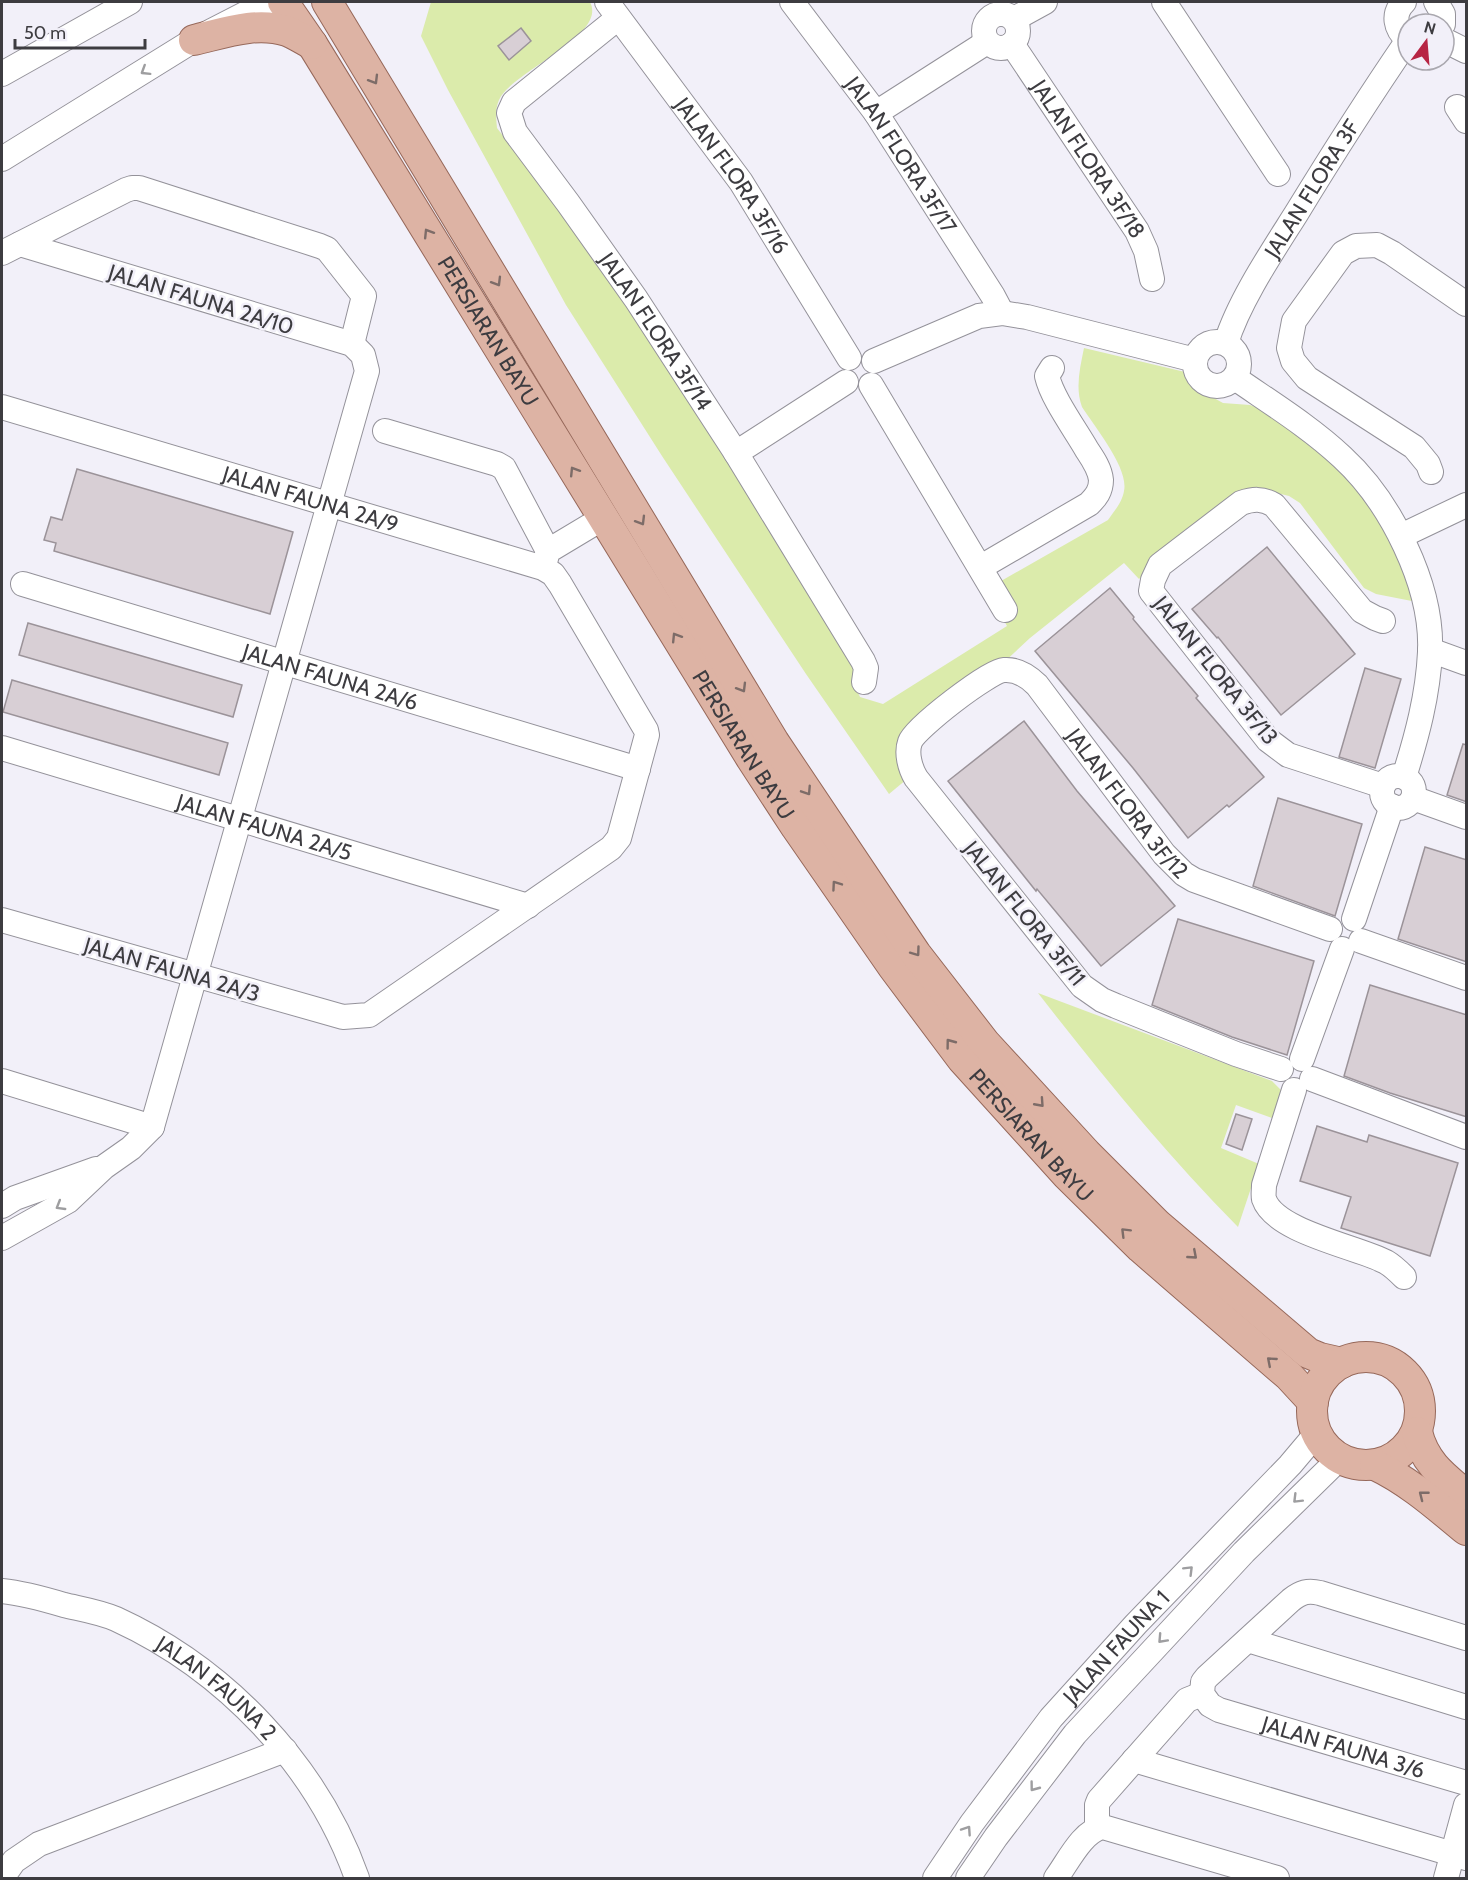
<svg xmlns="http://www.w3.org/2000/svg" width="1468" height="1880" font-family="Cabin,sans-serif">
  <style>
    .green { fill: #dbebab }
    .building { fill: #d8cfd5; stroke: #9b9399; stroke-width: 1.5 }
    .lines { fill: none; stroke-linecap: round; stroke-linejoin: round }
    .minor-casing { stroke: #94929a; stroke-width: 26 }
    .major-casing { stroke: #96685a; stroke-width: 32 }
    .minor { stroke: #fff; stroke-width: 24 }
    .major { stroke: #ddb3a4; stroke-width: 30 }
    .oneway { stroke: #9e9ea0 }
    .oneway2 { stroke: #7d6c68 }
    .labels { text-anchor: middle; stroke-width: 5; stroke-linejoin: round; paint-order: stroke }
    .street-label { font-size: 22px; fill: #3d3c40; stroke: #f2f0f9 }
  </style>
  <rect width="100%" height="100%" fill="#f2f0f9"/>
  <g class="green">
    <path d="M431,2h159c18,34 -78,69 -91,98 -4,9 -3,18 -2,28l85,110 108,158 167,268 -1,24 4,9 23,7 124,-78 -20,-37 121,-69c6,-9 14,-17 16,-29 5,-23 -30,-65 -42,-84 -7,-19 -2,-39 2,-59l101,24 18,20 20,11 27,2 8,3 82,58 40,42 42,95 -46,-9 -12,-6 -64,-85 -11,-7 -16,-4 -33,5 -101,82 -15,-16 -94,75 -45,42 -68,53 -4,41 -24,20 -83,-120 -144,-218 -96,-151 -118,-215 -27,-54z"/>
    <path d="M1038,993l234,88 10,10 -7,28 -39,-14 -15,43 38,16 -21,63c-72,-73 -137,-153 -200,-234z"/>
  </g>
  <g class="building">
    <polygon points="521,28 531,41 509,60 498,46"/>
    <polygon points="77,469 293,532 270,614 54,551 56,543 44,540 51,517 62,520"/>
    <polygon points="1267,547 1355,654 1281,715 1218,637 1217,638 1192,609"/>
    <polygon points="1110,588 1134,617 1133,619 1198,696 1196,698 1264,777 1229,807 1227,805 1188,838 1133,768 1035,651"/>
    <polygon points="28,623 242,685 233,717 19,655"/>
    <polygon points="1365,668 1401,679 1375,768 1339,757"/>
    <polygon points="12,680 228,743 219,775 3,712"/>
    <polygon points="1024,721 1077,791 1175,906 1101,966 1037,889 1036,891 948,781"/>
    <polygon points="1463,744 1467,745 1467,802 1447,795"/>
    <polygon points="1278,798 1362,824 1335,916 1253,886"/>
    <polygon points="1425,847 1467,860 1467,962 1398,939"/>
    <polygon points="1178,919 1314,961 1287,1055 1232,1037 1152,1005"/>
    <polygon points="1370,985 1467,1015 1467,1117 1390,1093 1344,1076"/>
    <polygon points="1236,1114 1252,1119 1242,1150 1226,1144"/>
    <polygon points="1317,1126 1367,1142 1369,1135 1458,1163 1430,1256 1341,1228 1351,1197 1300,1181"/>
  </g>
  <g class="lines">
    <defs>
      <g id="minor">
        <path id="s1" d="M607,2l134,180 108,176"/>
        <path id="s2" d="M792,2l84,111 117,183 9,17"/>
        <polyline points="1164,2 1278,174"/>
        <path d="M1404,2c-12,12 -9,27 4,38"/>
        <polyline points="1436,2 1443,14 1443,24"/>
        <circle cx="1001" cy="31" r="17"/>
        <path id="s3" d="M618,18l-104,84 -5,11 6,19 53,71 68,96 100,154 127,208 3,7 -2,14"/>
        <polyline points="1014,19 1045,2"/>
        <polyline points="1444,40 1466,51"/>
        <path id="s4" d="M1012,44l125,187 9,20 6,28"/>
        <polyline points="2,74 130,2"/>
        <polyline points="1457,107 1466,121"/>
        <polyline points="876,113 987,42"/>
        <polyline points="2,159 194,40 268,2"/>
        <polyline points="2,253 126,190 132,188 139,188 320,246 327,249 364,296 352,344"/>
        <circle cx="1217" cy="364" r="22"/>
        <path id="s5" d="M1226,343c13,-42 46,-91 70,-129 36,-59 73,-117 112,-174"/>
        <polyline points="874,361 979,316 1002,313 1027,317 1195,360"/>
        <path d="M1235,378c36,25 75,49 107,79 48,44 91,128 88,195 -2,43 -13,84 -26,125"/>
        <polyline points="871,385 1005,610"/>
        <path id="s6" d="M2,407l541,161 10,6 7,10 86,146 1,5 -28,103 -8,10 -242,167 -26,2 -341,-97"/>
        <polyline points="385,431 497,464 504,468 548,551"/>
        <polyline points="736,453 846,382"/>
        <polyline points="1431,472 1428,464 1414,447 1307,378 1293,361 1289,348 1291,337 1294,321 1343,253 1356,246 1377,245 1392,253 1466,304"/>
        <polyline points="1401,536 1466,505"/>
        <polyline points="544,566 548,551 603,518"/>
        <path d="M981,567l108,-63c7,-7 12,-13 12,-24 -1,-11 -8,-21 -14,-30 -12,-21 -35,-52 -40,-74l5,-8"/>
        <path id="s7" d="M23,584l615,185"/>
        <polyline points="1430,650 1466,663"/>
        <path id="s8" d="M2,748l526,158"/>
        <circle cx="1398" cy="792" r="16"/>
        <path d="M1383,786l-95,-31 -20,-15 -117,-149 2,-11 7,-15 81,-62c12,-4 21,-5 33,2l88,106 13,7 8,3"/>
        <polyline points="1413,798 1466,817"/>
        <polyline points="1354,919 1392,806"/>
        <polyline points="1361,941 1466,978"/>
        <polyline points="1302,1059 1342,949"/>
        <path id="s9" d="M1281,1069l-45,-15 -120,-48 -14,-6 -20,-14 -166,-208c-6,-10 -10,-25 -6,-36 5,-14 79,-71 94,-72 13,-1 24,6 33,15l127,169 20,20 10,6 136,49"/>
        <polyline points="1312,1079 1466,1137"/>
        <polyline points="2,1081 152,1127"/>
        <path d="M1294,1090l-30,95c0,5 -1,10 0,14 11,33 94,48 122,63 7,4 12,9 18,15"/>
        <polyline points="2,1206 15,1198 96,1169"/>
        <polyline points="2,1238 68,1201 104,1167 131,1148 152,1127 367,371 363,355 352,344 20,244"/>
        <path id="s10" d="M2,1591c20,2 42,8 62,14 17,4 36,7 52,14 109,50 201,146 241,259"/>
        <path id="s11" d="M1466,1638l-146,-45c-12,-3 -19,-1 -29,7l-84,77 -4,5 -1,12 8,11 9,5 247,73"/>
        <polyline points="1248,1640 1466,1707"/>
        <polyline points="1134,1760 1466,1858"/>
        <polyline points="1097,1828 1097,1805 1099,1800 1187,1700 1202,1694"/>
        <polyline points="2,1878 14,1861 39,1844 285,1750"/>
        <path id="s12" d="M935,1878l37,-55 79,-105 85,-94 154,-159 27,-32"/>
        <polyline points="968,1878 996,1837 1075,1734 1244,1552 1339,1459"/>
        <path d="M1056,1878c12,-16 26,-47 47,-51l174,51"/>
        <polyline points="1446,1878 1466,1805"/>
      </g>
      <g id="major">
        <path id="s13" d="M283,2l29,42 439,714 45,69 97,140 69,92 104,115 75,74 148,128 24,26"/>
        <polyline points="327,2 774,742 916,954 985,1043 1086,1153 1158,1225 1308,1353 1320,1358 1342,1363"/>
        <path d="M194,40c30,-7 62,-19 93,-9 8,3 17,9 25,13"/>
        <circle cx="1366" cy="1411" r="54"/>
        <path d="M1417,1432c7,30 26,44 49,63"/>
        <path d="M1375,1465c34,16 63,42 91,65"/>
      </g>
    </defs>
    <use href="#minor" class="minor-casing"/>
    <use href="#major" class="major-casing"/>
    <use href="#minor" class="minor"/>
    <use href="#major" class="major"/>
  </g>
  <defs><path id="oneway-chevron" d="M-2-3.5L2.5 0L-2 3.5" fill="none" stroke-width="1.6" stroke-linecap="round" stroke-linejoin="round" transform="scale(1.5)"/></defs>
  <g class="oneway">
    <use href="#oneway-chevron" transform="translate(145 71) rotate(148)"/>
    <use href="#oneway-chevron" transform="translate(60 1206) rotate(149)"/>
    <use href="#oneway-chevron" transform="translate(1297 1499) rotate(135)"/>
    <use href="#oneway-chevron" transform="translate(1189 1570) rotate(-45)"/>
    <use href="#oneway-chevron" transform="translate(1162 1639) rotate(133)"/>
    <use href="#oneway-chevron" transform="translate(1034 1787) rotate(127)"/>
    <use href="#oneway-chevron" transform="translate(967 1830) rotate(-56)"/>
  </g>
  <g class="oneway2">
    <use href="#oneway-chevron" transform="translate(374 80) rotate(59)"/>
    <use href="#oneway-chevron" transform="translate(428 233) rotate(-122)"/>
    <use href="#oneway-chevron" transform="translate(497 282) rotate(59)"/>
    <use href="#oneway-chevron" transform="translate(574 471) rotate(-122)"/>
    <use href="#oneway-chevron" transform="translate(641 521) rotate(59)"/>
    <use href="#oneway-chevron" transform="translate(676 637) rotate(-122)"/>
    <use href="#oneway-chevron" transform="translate(742 688) rotate(59)"/>
    <use href="#oneway-chevron" transform="translate(807 791) rotate(57)"/>
    <use href="#oneway-chevron" transform="translate(836 885) rotate(-125)"/>
    <use href="#oneway-chevron" transform="translate(916 952) rotate(54)"/>
    <use href="#oneway-chevron" transform="translate(950 1043) rotate(-127)"/>
    <use href="#oneway-chevron" transform="translate(1040 1103) rotate(48)"/>
    <use href="#oneway-chevron" transform="translate(1125 1232) rotate(-135)"/>
    <use href="#oneway-chevron" transform="translate(1193 1255) rotate(41)"/>
    <use href="#oneway-chevron" transform="translate(1271 1361) rotate(-139)"/>
    <use href="#oneway-chevron" transform="translate(1423 1495) rotate(-142)"/>
  </g>
  <g class="labels">
    <g class="street-label">
      <text dy="8" stroke="none"><textPath href="#s2" startOffset="188">JALAN FLORA 3F/17</textPath></text>
      <text dy="8" stroke="none"><textPath href="#s4" startOffset="138">JALAN FLORA 3F/18</textPath></text>
      <text dy="8" stroke="none"><textPath href="#s1" startOffset="214">JALAN FLORA 3F/16</textPath></text>
      <text dy="8" stroke="none"><textPath href="#s5" startOffset="177">JALAN FLORA 3F</textPath></text>
      <text transform="translate(201 299) rotate(17)" y="8">JALAN FAUNA 2A/10</text>
      <text dy="8" stroke="none"><textPath href="#s13" startOffset="388">PERSIARAN BAYU</textPath></text>
      <text dy="8" stroke="none"><textPath href="#s3" startOffset="410">JALAN FLORA 3F/14</textPath></text>
      <text dy="8" stroke="none"><textPath href="#s6" startOffset="322">JALAN FAUNA 2A/9</textPath></text>
      <text transform="translate(1216 670) rotate(51)" y="8">JALAN FLORA 3F/13</text>
      <text dy="8" stroke="none"><textPath href="#s7" startOffset="321">JALAN FAUNA 2A/6</textPath></text>
      <text dy="8" stroke="none"><textPath href="#s13" startOffset="874">PERSIARAN BAYU</textPath></text>
      <text dy="8" stroke="none"><textPath href="#s9" startOffset="826">JALAN FLORA 3F/12</textPath></text>
      <text dy="8" stroke="none"><textPath href="#s8" startOffset="274">JALAN FAUNA 2A/5</textPath></text>
      <text transform="translate(1025 913) rotate(51)" y="8">JALAN FLORA 3F/11</text>
      <text transform="translate(172 969) rotate(16)" y="8">JALAN FAUNA 2A/3</text>
      <text dy="8" stroke="none"><textPath href="#s13" startOffset="1360">PERSIARAN BAYU</textPath></text>
      <text dy="8" stroke="none"><textPath href="#s12" startOffset="294">JALAN FAUNA 1</textPath></text>
      <text dy="8" stroke="none"><textPath href="#s10" startOffset="240">JALAN FAUNA 2</textPath></text>
      <text dy="8" stroke="none"><textPath href="#s11" startOffset="470">JALAN FAUNA 3/6</textPath></text>
    </g>
  </g>
  <rect width="1468" height="1880" fill="none" stroke="#3d3c40" stroke-width="6"/>
  <g transform="translate(1426 42) rotate(16)"><circle r="28" fill="#f2f0f9" stroke="#aaa8af" stroke-width="1.5"/>
  <path d="M0-4.5L10 22L0 15L-10 22Z" fill="#b72544"/>
  <text y="-9" font-size="16" font-weight="bold" text-anchor="middle" fill="#3d3c40">N</text>
  </g>
  <path d="M15 39v9h130v-9" fill="none" stroke="#3d3c40" stroke-width="3"/>
  <text x="24" y="39" font-size="18" fill="#3d3c40" stroke="#f2f0f9" stroke-width="4.5" paint-order="stroke">50 m</text>
</svg>
